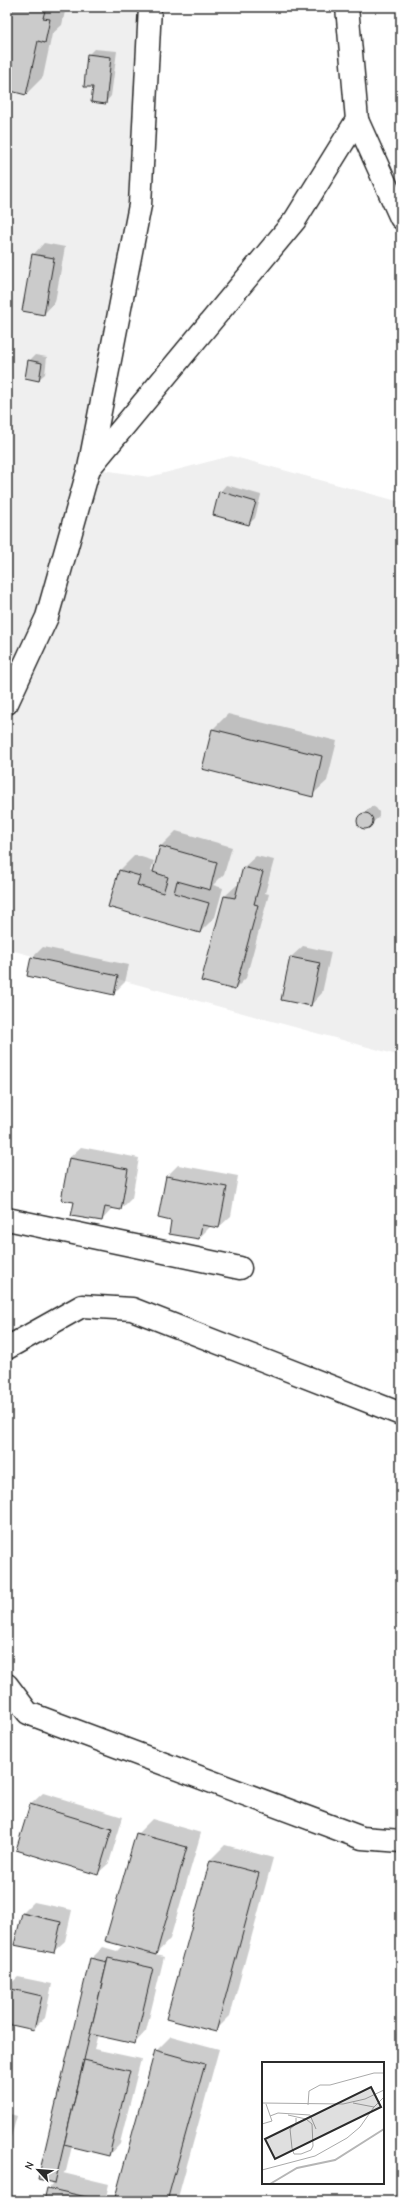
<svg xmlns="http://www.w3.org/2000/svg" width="408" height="2208" font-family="'Comic Neue',sans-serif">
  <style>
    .built { fill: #efefef }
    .shadow { fill: #0003 }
    .building { fill: #cbcbcb; stroke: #2b2b2b }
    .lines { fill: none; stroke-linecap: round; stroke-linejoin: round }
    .minor-casing { stroke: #2b2b2b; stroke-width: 25 }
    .minor { stroke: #fff; stroke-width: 22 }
    .inset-river { fill: none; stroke: #b6b6b6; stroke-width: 2 }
    .inset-road { fill: none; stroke: #aaa; stroke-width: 1 }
    .view { fill: #2b2b2b; fill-opacity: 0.15; stroke: #2b2b2b; stroke-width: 2 }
    .inset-edge { fill: none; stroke: #2b2b2b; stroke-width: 2 }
  </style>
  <rect width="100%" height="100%" fill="#fff"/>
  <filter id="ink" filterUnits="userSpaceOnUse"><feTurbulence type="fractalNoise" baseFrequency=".025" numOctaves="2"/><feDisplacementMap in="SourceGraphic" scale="8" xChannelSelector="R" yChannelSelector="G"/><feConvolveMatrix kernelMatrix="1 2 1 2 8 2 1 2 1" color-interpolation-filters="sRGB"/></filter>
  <g filter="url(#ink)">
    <polygon class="built" points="7,7 150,7 140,205 90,468 149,477 231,456 401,502 401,1056 7,949"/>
    <g class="shadow">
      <polygon points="7,7 66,7 62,25 52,34 43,77 26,94 7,89"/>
      <polygon points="94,49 117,51 111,96 105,103 94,86 88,55"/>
      <polygon points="44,243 65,247 55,302 44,314 33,255"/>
      <polygon points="35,355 47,357 45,374 38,380 29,361"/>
      <polygon points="226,485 261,495 255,518 249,524 220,492"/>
      <polygon points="228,714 337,741 327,781 312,795 203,769 213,729"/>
      <polygon points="372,806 376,808 379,812 379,817 366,828 362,827 358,822 361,815"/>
      <polygon points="176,831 232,847 224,874 213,885 223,888 215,917 200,932 110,907 120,870 135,855 154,861 151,870 154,871 161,846"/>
      <polygon points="256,856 274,860 265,893 269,894 246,978 235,989 202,980 225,896 237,885 239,885 244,867"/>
      <polygon points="303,946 331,952 322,993 311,1005 282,999 291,957"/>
      <polygon points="43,947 129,965 125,982 113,994 32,958"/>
      <polygon points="81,1147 139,1158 132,1198 121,1209 113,1208 102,1220 75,1202 69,1158"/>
      <polygon points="178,1165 238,1176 231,1216 219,1227 211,1226 199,1238 172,1220 167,1176"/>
      <polygon points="43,1793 123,1817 109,1863 97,1874 17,1849 31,1804"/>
      <polygon points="152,1819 201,1833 170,1939 155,1955 164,1957 146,2031 135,2043 98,2034 94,2049 141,2059 120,2143 109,2155 72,2146 66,2171 63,2173 109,2184 105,2201 45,2201 48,2188 54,2182 91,1959 103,1947 117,1951 121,1947 138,1951 137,1834"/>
      <polygon points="225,1845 273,1858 230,2016 215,2031 167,2018 210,1860"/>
      <polygon points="34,1902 72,1910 65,1941 53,1952 23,1913"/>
      <polygon points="18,1977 52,1984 45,2018 33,2029 7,2023 7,1987"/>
      <polygon points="171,2036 219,2049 177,2201 115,2201 156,2051"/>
      <polygon points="7,2113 17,2116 7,2151"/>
    </g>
    <g class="building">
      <polygon points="7,7 46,7 43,18 50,19 45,43 38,41 26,95 7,90"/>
      <polygon points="87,54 111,57 106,104 91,102 93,87 84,87"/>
      <polygon points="32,254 54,258 44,315 22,311"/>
      <polygon points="28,360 42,363 39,381 25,378"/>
      <polygon points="219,491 256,502 249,525 213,515"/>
      <polygon points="212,729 322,756 313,797 202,769"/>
      <circle cx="365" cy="821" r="8"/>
      <polygon points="160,846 217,862 210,890 177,881 174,893 209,903 200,933 108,907 119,870 140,876 137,885 163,893 168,877 153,872"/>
      <polygon points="243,867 263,872 254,904 258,905 235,990 201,981 224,896 235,898"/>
      <polygon points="31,957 118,976 114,995 27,976"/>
      <polygon points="290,957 320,963 311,1006 281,1000"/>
      <polygon points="69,1158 128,1169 121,1210 105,1207 102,1221 71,1216 74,1202 61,1200"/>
      <polygon points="166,1176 227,1187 219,1228 202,1225 199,1239 169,1234 171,1221 158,1218"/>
      <polygon points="30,1804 112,1829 98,1875 16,1850"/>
      <polygon points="136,1833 187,1847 156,1955 105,1941"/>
      <polygon points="210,1860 259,1873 216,2032 166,2019"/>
      <polygon points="22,1913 61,1922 54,1953 14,1945"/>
      <polygon points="90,1958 107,1962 55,2183 38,2179"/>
      <polygon points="108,1958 153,1968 135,2044 90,2034"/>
      <polygon points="7,1988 42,1996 34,2030 7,2024"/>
      <polygon points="155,2050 205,2064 167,2201 114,2201"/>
      <polygon points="84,2060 130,2071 109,2156 64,2145"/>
      <polygon points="47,2188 95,2199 94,2201 44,2201"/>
    </g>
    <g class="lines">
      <defs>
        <g id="minor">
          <polyline points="357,120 401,218"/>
          <polyline points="91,466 295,220 357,120 347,7"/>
          <polyline points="7,703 47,617 89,468 140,205 150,7"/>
          <polyline points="7,1219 240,1268"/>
          <polyline points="7,1348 82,1306 132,1309 401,1414"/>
          <polyline points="7,1685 28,1713 362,1838 401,1841"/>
        </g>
      </defs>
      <use href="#minor" class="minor-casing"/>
      <use href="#minor" class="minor"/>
    </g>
  </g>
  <g transform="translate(262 2062)">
    <rect width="122" height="122" fill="#fff"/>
    <path class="inset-river" d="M8,122l27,-16 38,-8 49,-31"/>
    <path class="inset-road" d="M0,41l81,1 22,-5 19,-9M91,41l21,4 10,-10M46,43l1,-14 11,-6h10l44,-12h10M26,53l18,4 6,5 1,22 -2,4 -10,4h-7l-2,-6 -2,-19 6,-5v-6M8,54l8,-3 32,2 6,14M0,62l10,-3 -6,-17M0,108l53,-14 32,-18 13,-11 14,-20"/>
    <path class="view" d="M109,25l10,20 -106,52 -10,-20z"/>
    <rect width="122" height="122" class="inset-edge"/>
  </g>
  <rect width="408" height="2208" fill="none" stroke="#fff" stroke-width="24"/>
  <rect x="12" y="12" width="384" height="2184" fill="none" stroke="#2b2b2b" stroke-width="1.5" filter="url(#ink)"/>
  <g transform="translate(38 2170) rotate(296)" stroke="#ffffff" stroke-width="3" paint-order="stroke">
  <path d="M0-3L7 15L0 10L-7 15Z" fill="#2b2b2b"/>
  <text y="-6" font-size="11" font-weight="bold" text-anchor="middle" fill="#2b2b2b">N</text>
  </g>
</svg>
